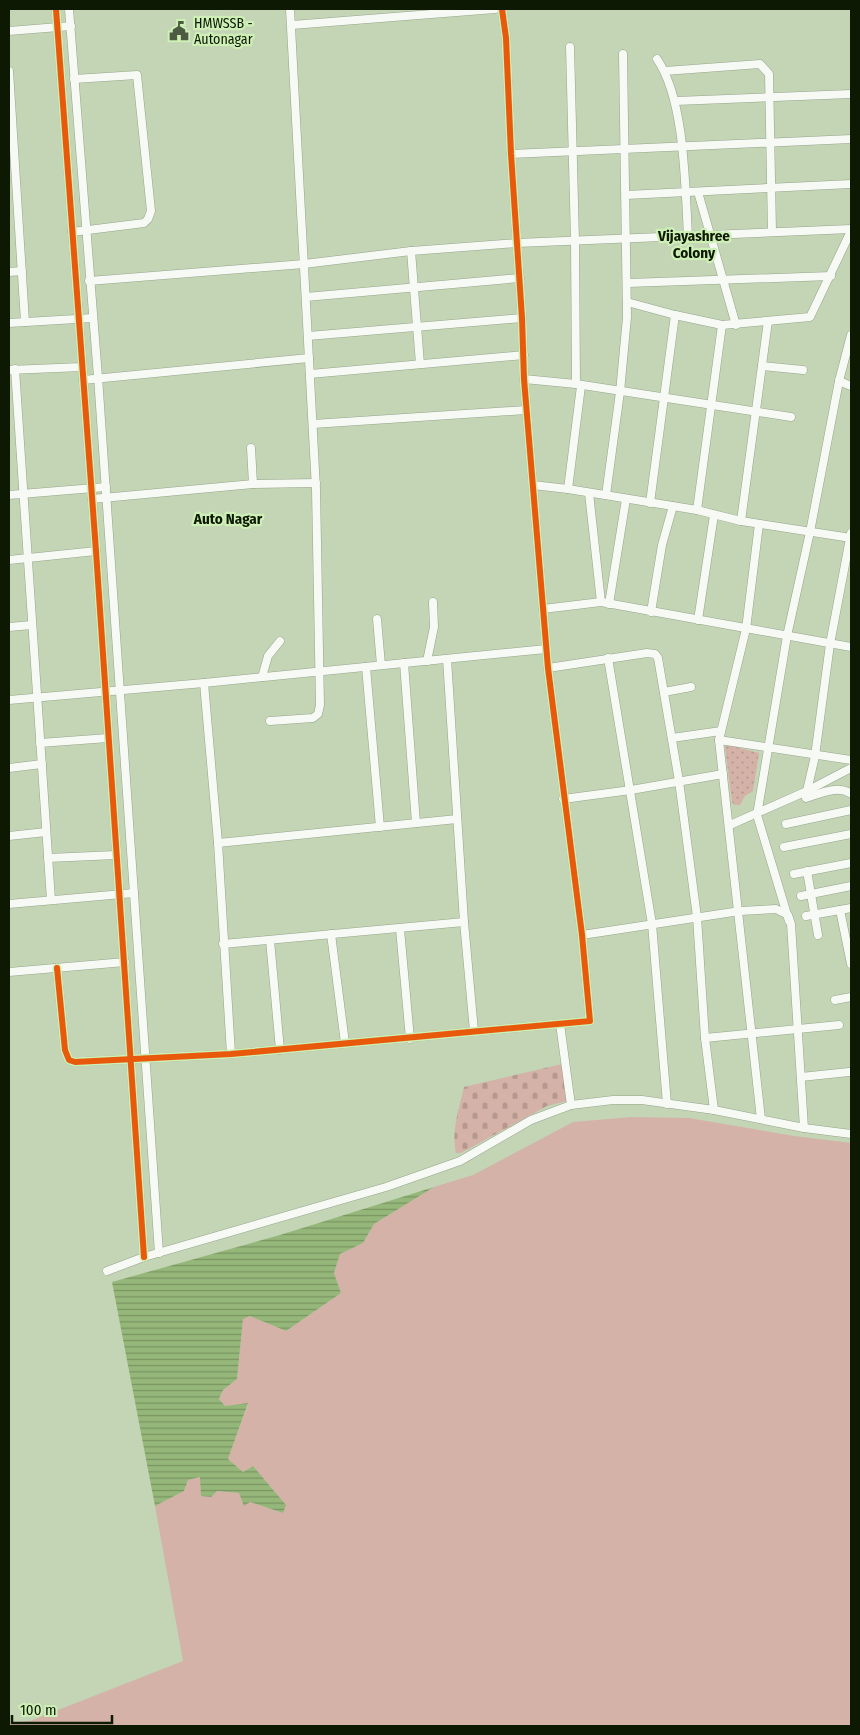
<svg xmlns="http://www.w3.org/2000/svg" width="860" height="1735" font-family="'Fira Sans Condensed',sans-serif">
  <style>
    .grass { fill: #d5b2a8 }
    .cemetery { fill: url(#cemetery-stones) }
    .park { fill: url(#park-dots) }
    .water { fill: url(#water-rules) }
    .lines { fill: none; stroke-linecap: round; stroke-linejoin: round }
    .minor-casing { stroke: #96a48b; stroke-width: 9 }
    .minor { stroke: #f6f9f4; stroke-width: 8 }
    .cycleway-casing { stroke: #ceefb5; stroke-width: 9 }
    .cycleway { stroke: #e8590c; stroke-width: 6 }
    .labels { text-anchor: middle; stroke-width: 4.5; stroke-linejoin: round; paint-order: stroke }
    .poi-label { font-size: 14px; fill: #0e1904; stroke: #ceefb5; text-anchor: start }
    .neighbourhood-label { font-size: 15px; font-weight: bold; fill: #0e1904; stroke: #ceefb5 }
  </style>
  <defs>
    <pattern id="cemetery-stones" width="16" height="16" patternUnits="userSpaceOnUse" patternTransform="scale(1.25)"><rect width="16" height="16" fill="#d5b2a8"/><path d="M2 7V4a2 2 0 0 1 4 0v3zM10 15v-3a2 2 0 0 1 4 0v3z" fill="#b6988f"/></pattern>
    <pattern id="park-dots" width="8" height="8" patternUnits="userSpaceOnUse" patternTransform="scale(1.25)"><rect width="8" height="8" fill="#d5b2a8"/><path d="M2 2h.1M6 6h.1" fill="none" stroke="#b6988f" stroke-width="1.8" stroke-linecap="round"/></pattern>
    <pattern id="water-rules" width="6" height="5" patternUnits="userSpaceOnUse" patternTransform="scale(1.25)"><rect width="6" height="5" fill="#96b77a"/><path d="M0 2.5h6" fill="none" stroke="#799462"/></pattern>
  </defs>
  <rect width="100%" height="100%" fill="#c3d5b5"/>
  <polygon class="grass" points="632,1117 689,1118 794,1136 851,1143 851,1726 9,1726 9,1723 30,1721 183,1661 155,1506 184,1491 188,1480 200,1477 217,1491 240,1493 250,1502 283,1513 275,1491 259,1476 253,1466 243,1472 228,1459 248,1404 225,1406 219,1399 223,1390 237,1379 243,1319 250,1316 286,1331 341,1293 334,1273 340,1254 363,1243 374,1224 434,1187 473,1175 573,1122"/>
  <path class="cemetery" d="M562,1064l5,37 -20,5 -86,47h-5c-5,-23 3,-43 8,-66z"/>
  <polygon class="park" points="728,745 759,753 753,791 745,796 740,805 734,805 732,802 725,747"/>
  <polygon class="water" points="434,1187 374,1224 363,1243 340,1254 334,1273 341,1293 286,1331 250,1316 243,1319 237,1379 223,1390 219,1399 225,1406 248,1403 228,1459 243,1472 253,1466 286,1505 283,1513 250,1502 244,1506 239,1493 217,1491 211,1497 201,1496 200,1477 188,1480 184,1491 155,1506 112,1282 280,1235"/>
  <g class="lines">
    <defs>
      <g id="minor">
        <polyline points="56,9 96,551 144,1257"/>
        <polyline points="69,9 98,377 159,1253"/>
        <polyline points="292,25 495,9"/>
        <polyline points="9,31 71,26"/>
        <polyline points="570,47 575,241 576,384"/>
        <path d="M657,59c28,41 28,126 31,177"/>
        <polyline points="9,71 25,322"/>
        <polyline points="665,71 760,64 769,74 772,232"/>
        <polyline points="676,101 851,94"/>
        <polyline points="511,154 851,139"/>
        <polyline points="698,192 736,325"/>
        <polyline points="626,195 851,184"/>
        <polyline points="72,232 144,223 148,219 151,211 137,75 74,79"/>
        <polyline points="411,251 420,364"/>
        <polyline points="9,272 22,271"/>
        <polyline points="89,281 304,264 411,251 517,243 851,229"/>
        <polyline points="628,283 831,276"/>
        <polyline points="306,297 520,278"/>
        <polyline points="627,302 675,315 722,325 810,317 851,231"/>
        <polyline points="9,323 93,318"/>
        <polyline points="308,336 522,318"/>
        <polyline points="762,366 803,370"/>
        <polyline points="15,369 51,900"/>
        <polyline points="9,370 82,367"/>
        <polyline points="310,374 524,355"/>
        <polyline points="524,379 576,384 791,417"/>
        <polyline points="83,380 309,358"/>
        <polyline points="839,381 851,335"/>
        <polyline points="313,424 526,410"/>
        <polyline points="251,448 253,484"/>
        <polyline points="533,485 568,489 697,510 741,521 851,538"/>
        <polyline points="568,489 581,386"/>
        <polyline points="589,493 601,602"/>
        <polyline points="9,495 106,487"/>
        <polyline points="606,495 620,392 627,317 623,54"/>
        <polyline points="92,499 253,484 316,483"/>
        <polyline points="650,503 675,315"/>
        <polyline points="697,510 722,325"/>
        <polyline points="741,521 768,321"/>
        <polyline points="759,524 746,629 719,740 761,1119"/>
        <polyline points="9,560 96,551"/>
        <polyline points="609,604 626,499"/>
        <polyline points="543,609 601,602 851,647"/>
        <polyline points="651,612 662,545 673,506"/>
        <polyline points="377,619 381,665"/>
        <polyline points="698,620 714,515"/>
        <polyline points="9,627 32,625"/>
        <polyline points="608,658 652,924 667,1104"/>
        <polyline points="447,659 464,922 474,1031"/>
        <polyline points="427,661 434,627 433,602"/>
        <polyline points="404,663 416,823"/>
        <polyline points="366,667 380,827"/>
        <polyline points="548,668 647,653 655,654 658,658 679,781 697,917 705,1038 714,1110"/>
        <polyline points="262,677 268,656 280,641"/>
        <polyline points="204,683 218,843 231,1054"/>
        <polyline points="664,692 691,687"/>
        <polyline points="9,700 204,683 546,649"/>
        <polyline points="270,721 313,718 318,714 320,705 316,489 290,9"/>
        <polyline points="672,738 721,731"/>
        <polyline points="719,740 851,760"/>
        <polyline points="40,743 108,738"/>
        <polyline points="9,768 42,764"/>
        <polyline points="807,791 851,768"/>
        <path d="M806,798c13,-4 31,-13 44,-5"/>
        <polyline points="563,799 631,790 723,774"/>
        <polyline points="786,824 851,810"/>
        <polyline points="730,825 807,791 815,756 830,644 851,533"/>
        <polyline points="9,836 46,832"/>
        <polyline points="218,843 457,819"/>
        <polyline points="784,847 851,834"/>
        <polyline points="48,858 116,855"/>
        <polyline points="807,871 818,935"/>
        <polyline points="794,874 851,863"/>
        <polyline points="801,896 851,886"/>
        <polyline points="9,904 134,893"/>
        <polyline points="840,910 851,964"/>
        <polyline points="806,916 851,908"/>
        <polyline points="789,921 757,815 787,636 810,532 839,381 851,386"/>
        <polyline points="400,929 410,1039"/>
        <polyline points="331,934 345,1043"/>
        <polyline points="582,935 740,911 776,909 788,915 791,924 804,1128"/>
        <polyline points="270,940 280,1050"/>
        <polyline points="223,944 464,922"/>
        <polyline points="57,968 65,1050 69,1060 75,1062 231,1054 590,1021 582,935 548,668 524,379 522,318 511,154 506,38 502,9"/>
        <polyline points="9,972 125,962"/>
        <polyline points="835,1000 851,997"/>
        <polyline points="560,1024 571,1105"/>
        <polyline points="705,1038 839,1025"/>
        <polyline points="801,1077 849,1072"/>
        <polyline points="107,1271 144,1257 386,1187 460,1161 531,1120 571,1105 613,1100 642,1100 714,1110 804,1128 851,1134"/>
      </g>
    </defs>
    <use href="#minor" class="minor-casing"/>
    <use href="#minor" class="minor"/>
    <defs>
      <g id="cycleway">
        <polyline points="56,9 96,551 144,1257"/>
        <polyline points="57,968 65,1050 69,1060 75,1062 231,1054 590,1021 582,935 548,668 524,379 522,318 511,154 506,38 502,9"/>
      </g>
    </defs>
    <use href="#cycleway" class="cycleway-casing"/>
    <use href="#cycleway" class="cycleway"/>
  </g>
  <defs>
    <symbol id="civic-bare" viewBox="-9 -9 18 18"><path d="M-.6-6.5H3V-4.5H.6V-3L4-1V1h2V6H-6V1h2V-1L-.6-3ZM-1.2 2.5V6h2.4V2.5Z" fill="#4d5b42" stroke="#ceefb5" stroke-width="2.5" paint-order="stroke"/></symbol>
  </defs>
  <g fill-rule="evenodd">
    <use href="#civic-bare" x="165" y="17" width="28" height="28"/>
  </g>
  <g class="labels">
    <g class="poi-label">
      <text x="194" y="28">HMWSSB -<tspan x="194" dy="16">Autonagar</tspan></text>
    </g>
    <g class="neighbourhood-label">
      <text x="694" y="241">Vijayashree<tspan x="694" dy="17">Colony</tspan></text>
      <text x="228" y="524">Auto Nagar</text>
    </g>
  </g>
  <rect width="860" height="1735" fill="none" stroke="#0e1904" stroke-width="20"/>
  <path d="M12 1715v8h100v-8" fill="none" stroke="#0e1904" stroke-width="2.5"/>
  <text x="20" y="1715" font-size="15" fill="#0e1904" stroke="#ceefb5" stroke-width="4" paint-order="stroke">100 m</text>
</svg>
